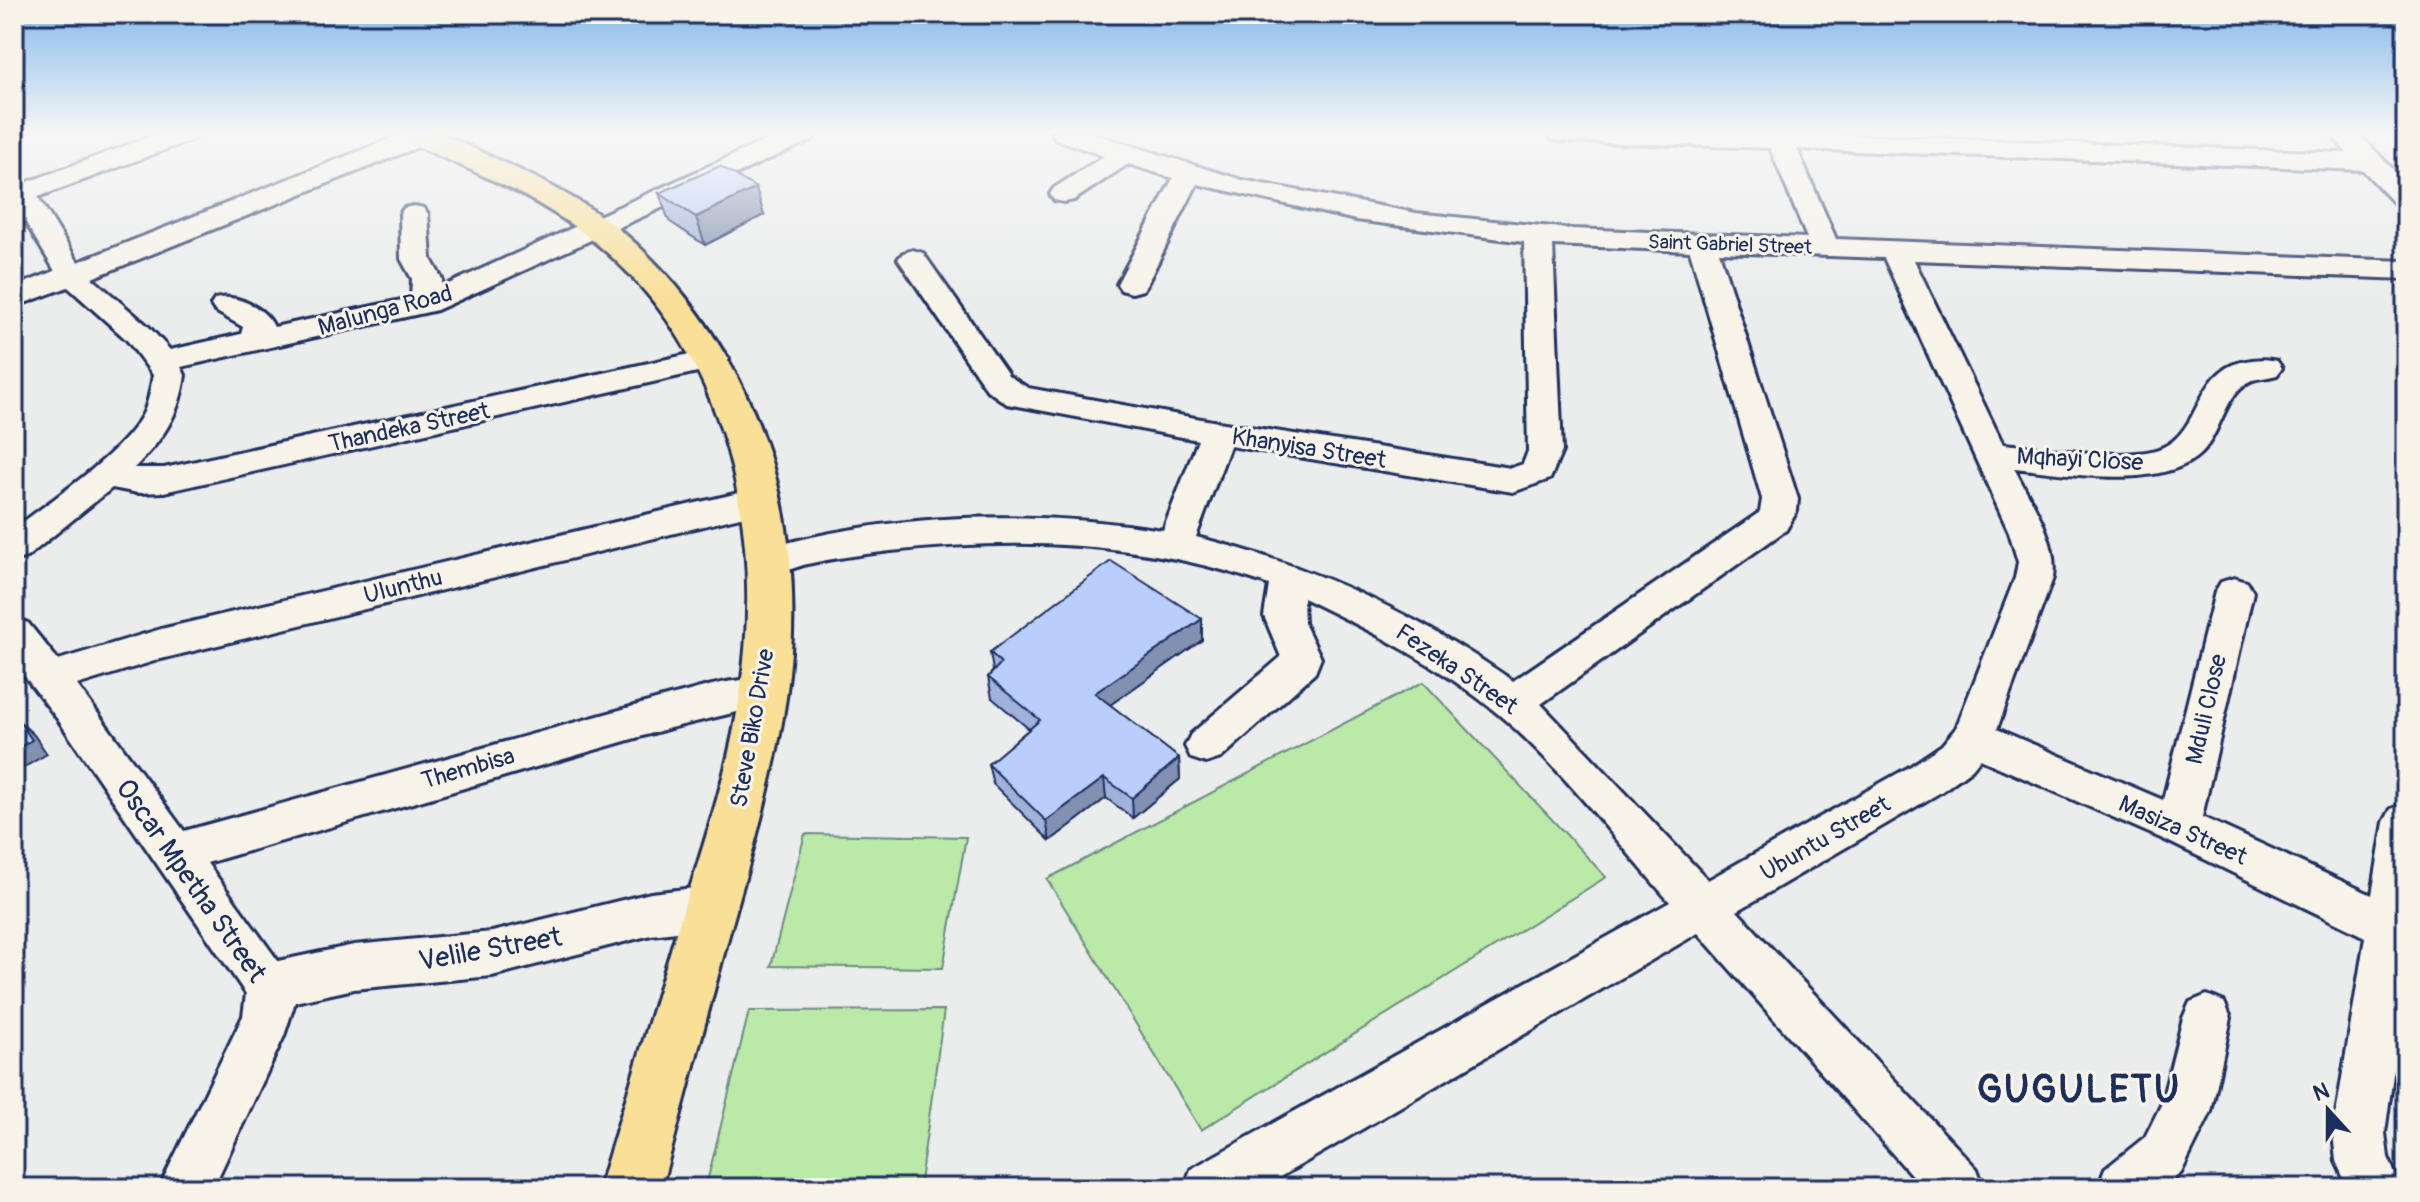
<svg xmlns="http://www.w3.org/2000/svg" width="2420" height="1202" font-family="Pangolin,sans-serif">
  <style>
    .green { fill: #bbe9a7; stroke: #6b8c82; stroke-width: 2 }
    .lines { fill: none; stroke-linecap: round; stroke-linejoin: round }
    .minor-casing { stroke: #1b2f5e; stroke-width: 6 }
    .major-casing { stroke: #1b2f5e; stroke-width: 6 }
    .minor { fill: #f7f3e8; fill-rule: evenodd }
    .major { fill: #fadf96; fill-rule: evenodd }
    .wall { fill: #a0b1da; stroke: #1b2f5e; stroke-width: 2 }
    .shaded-wall { fill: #8290b1; stroke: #1b2f5e; stroke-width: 2 }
    .building { fill: #bacefd; stroke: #1b2f5e; stroke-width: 2 }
    .labels { text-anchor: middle; stroke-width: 6; stroke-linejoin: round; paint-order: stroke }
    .far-street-label { font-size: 20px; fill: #1b2f5e; stroke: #f7f3e8 }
    .street-label { font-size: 24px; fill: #1b2f5e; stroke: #f7f3e8 }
    .near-street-label { font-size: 28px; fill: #1b2f5e; stroke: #f7f3e8 }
    .near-district-label { font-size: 38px; font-weight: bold; letter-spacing: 2px; fill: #1b2f5e; stroke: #f7f3e8 }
  </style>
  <rect width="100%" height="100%" fill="#ebecec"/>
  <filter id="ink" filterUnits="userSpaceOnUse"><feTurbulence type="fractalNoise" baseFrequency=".0125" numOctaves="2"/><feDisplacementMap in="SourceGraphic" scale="16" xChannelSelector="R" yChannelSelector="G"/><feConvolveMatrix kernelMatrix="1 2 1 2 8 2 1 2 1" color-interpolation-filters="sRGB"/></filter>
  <g filter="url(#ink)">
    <g class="green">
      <polygon points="1423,682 1606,877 1201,1130 1047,879"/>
      <polygon points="805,834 966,837 943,968 771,966"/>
      <polygon points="944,1010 920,1182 707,1182 749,1011"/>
    </g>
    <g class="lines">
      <defs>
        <g id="minor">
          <path d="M160,133h38l-4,6 -156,58 40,65 327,-129h25l2,4 -4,6 -336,135 57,49 21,23 71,-16 2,-7 -28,-16 -4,-6 4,-6c21,-6 51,9 59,28l137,-29 1,-19 -11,-20 -1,-45 4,-6 10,-2 10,2 4,6 3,45 11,20v8l340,-154h35l-4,6 -376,171 -256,57 4,8c-5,39 -23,66 -51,93h30l549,-119 11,3 5,7 -5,7 -560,126 -26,1 -26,-5 -85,69 -13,4v-32c38,-30 109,-75 130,-117 5,-12 7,-25 9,-37l-26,-35 -59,-53 -54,20v-20l41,-16 -41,-68v-24l11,4z"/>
          <path d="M1052,133h39l151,47 174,33 156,16 235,9 -37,-90 -210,-7 -9,-2 -4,-6h245l555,20 -17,-20h28l48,50v24l-10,-2 -33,-35 -566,-21 39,90 570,22v18l-492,-19 89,184c37,3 125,18 158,4 40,-16 34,-75 80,-86 13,-3 24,-4 36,-1l5,7 -5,7c-7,2 -16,3 -24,5 -29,11 -31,54 -53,74 -39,37 -136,19 -186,14 16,32 45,73 39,110l-56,151 166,71 52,-208 6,-10 13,-4 13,4 6,10 -51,225 170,78 12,-73 7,-13 15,-6v177l-21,153 3,24 13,31h-53l-12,-27 -3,-28 32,-196 -202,-98 -183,-80 -8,10 -31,23 -204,119 240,258 7,19h-61l-225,-255 -437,255h-77l7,-19 479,-267c-55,-62 -110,-137 -173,-189 -58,-48 -127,-83 -194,-115l1,25 17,35 -6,15 -94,85 -15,5 -15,-5 -6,-12 6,-12 90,-77 -17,-41 5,-31c-122,-44 -250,-48 -378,-34 -28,3 -56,7 -84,13 -12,3 -29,11 -41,10 -4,0 -8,-2 -12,-4l-5,-9 5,-9c131,-40 274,-43 409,-22l35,-90 -191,-36 -20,-14 -89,-131 5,-6 10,-3 10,3 86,123 19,12 190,34 293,46 12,-4 5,-13 -4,-209 -168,-22 -159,-36 -50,100 -4,6 -11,3 -11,-3 -4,-6 56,-106 -45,-14 -54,36 -10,2 -10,-2 -4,-6 4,-6 50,-32 -48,-17zM1553,245l137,6 72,248 -2,13 -247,169c-97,-68 -202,-116 -317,-144l34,-91 283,46 37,-13 12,-28zM1719,252l165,6 125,274 9,30 -3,16 -59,150 -14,17 -31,21 -203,114 -167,-176 245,-174 11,-19 1,-12z"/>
          <path d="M760,488l13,3 5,9 -5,9 -612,150 -84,26 107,146 486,-135c34,-8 73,-24 107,-12l6,11 -6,11 -14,5 -26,1 -67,16 -463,135 71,98 76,-16 138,-13 159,-39 60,-7 16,7 7,14 -7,14 -16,7 -60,7 -159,41 -138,13 -59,13 -11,34 -71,152h-54l84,-172 3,-22 -187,-273 -45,-59v-44l14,5 30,37 103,-31z"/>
          <polygon points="2207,995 2224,1002 2231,1018 2211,1112 2181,1173 2164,1188 2098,1188 2105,1169 2145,1137 2161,1105 2183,1018 2190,1002"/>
        </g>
        <path id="major" d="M397,133c13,0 26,-1 39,0 13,2 28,12 41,17 56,26 114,52 159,94 127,118 175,284 150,454 -12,81 -35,159 -57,237 -23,84 -45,169 -68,253h-62c26,-85 51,-170 77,-255 24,-78 52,-157 64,-239 24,-163 -10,-340 -143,-450 -56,-47 -129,-75 -196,-105z"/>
      </defs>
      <use href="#minor" class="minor-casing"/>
      <use href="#major" class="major-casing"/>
      <use href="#minor" class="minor"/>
      <use href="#major" class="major"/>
    </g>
    <g class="wall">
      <polygon points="659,193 764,215 705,245 669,221"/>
      <polygon points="1202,619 1202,640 1110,705 1179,758 1180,779 1133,818 1106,798 1050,841 993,784 988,764 1029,729 992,698 988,677 993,671 990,652"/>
    </g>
    <g class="shaded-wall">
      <polygon points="756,188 764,215 705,245 696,217"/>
      <polygon points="1202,619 1202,640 1097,714 1095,693"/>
      <polygon points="19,721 34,735 47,754 14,773 14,750"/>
      <polygon points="1179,758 1180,779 1133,818 1132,798"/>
      <polygon points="1104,778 1106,798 1050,841 1046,821"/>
    </g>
    <g class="building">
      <polygon points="720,166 756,188 696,217 659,193"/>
      <polygon points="1111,561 1202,619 1095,693 1179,758 1132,798 1104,778 1046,821 988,764 1040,720 988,677 1001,663 990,652"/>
      <polygon points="19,721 32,740 14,750 14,724"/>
    </g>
  </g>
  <linearGradient id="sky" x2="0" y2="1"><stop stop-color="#86b9ea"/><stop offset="0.44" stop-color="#f6f6f6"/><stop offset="1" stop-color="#f6f6f6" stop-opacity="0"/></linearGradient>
  <rect width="2420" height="302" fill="url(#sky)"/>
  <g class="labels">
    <g class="far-street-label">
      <text transform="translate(1730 244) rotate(2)" y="7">Saint Gabriel Street</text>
    </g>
    <g class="street-label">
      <text transform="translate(385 310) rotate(-15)" y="8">Malunga Road</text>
      <text transform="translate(409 427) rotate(-12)" y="8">Thandeka Street</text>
      <text transform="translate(1309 448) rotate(9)" y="8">Khanyisa Street</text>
      <text transform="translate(2080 459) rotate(3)" y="8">Mqhayi Close</text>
      <text transform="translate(403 586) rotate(-14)" y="8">Ulunthu</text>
      <text transform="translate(1457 669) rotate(34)" y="8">Fezeka Street</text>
      <text transform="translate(2206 709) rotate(-77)" y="8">Mduli Close</text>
      <text transform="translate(752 728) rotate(-80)" y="8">Steve Biko Drive</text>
      <text transform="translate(468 768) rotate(-16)" y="8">Thembisa</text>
      <text transform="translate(2183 830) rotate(24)" y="8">Masiza Street</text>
      <text transform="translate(1825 838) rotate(-30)" y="8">Ubuntu Street</text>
    </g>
    <g class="near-street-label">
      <text transform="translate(192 880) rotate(55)" y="10">Oscar Mpetha Street</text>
      <text transform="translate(490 948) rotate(-10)" y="10">Velile Street</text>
    </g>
    <g class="near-district-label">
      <text x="2079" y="1102">GUGULETU</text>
    </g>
  </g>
  <rect width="2420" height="1202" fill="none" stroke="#f7f3e8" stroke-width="48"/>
  <rect x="24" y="24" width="2372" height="1154" fill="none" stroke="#1b2f5e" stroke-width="3" filter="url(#ink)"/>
  <g transform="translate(2328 1110) rotate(339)" stroke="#f7f3e8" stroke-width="6" paint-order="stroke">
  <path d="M0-6L14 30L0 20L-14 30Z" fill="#1b2f5e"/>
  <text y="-12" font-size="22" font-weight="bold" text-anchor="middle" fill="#1b2f5e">N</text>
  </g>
</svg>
